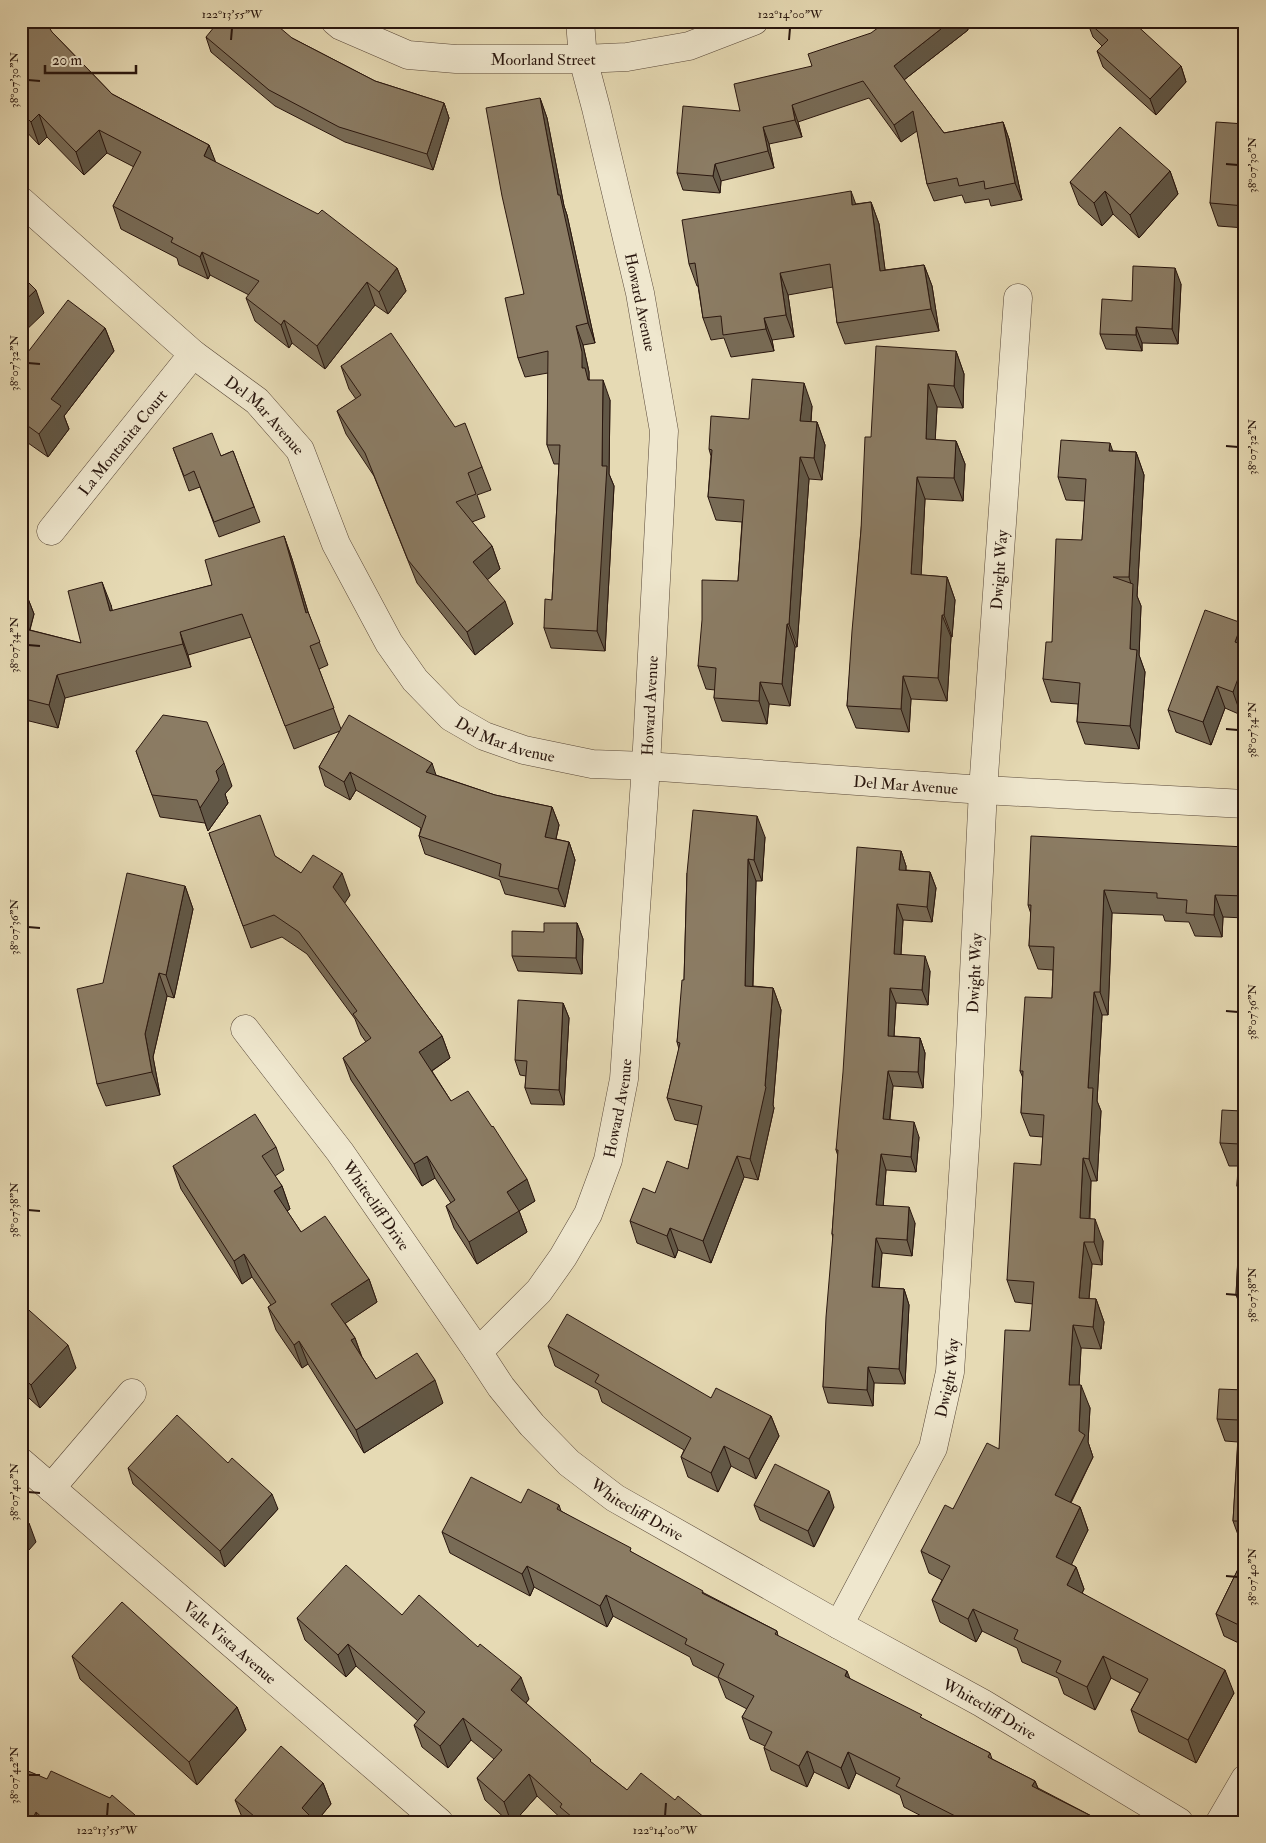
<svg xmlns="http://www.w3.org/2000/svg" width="1266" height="1843" font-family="'IM FELL Double Pica',serif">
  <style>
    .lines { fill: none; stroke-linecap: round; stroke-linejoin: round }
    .minor-casing { stroke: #584738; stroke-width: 29 }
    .minor { stroke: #efe7ce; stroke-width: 28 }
    .wall { fill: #786b56; stroke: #29160e }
    .shaded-wall { fill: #615746; stroke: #29160e }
    .building { fill: #8b7c64; stroke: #29160e }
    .ticks { fill: none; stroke: #29160e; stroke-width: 2 }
    .labels { text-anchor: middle; stroke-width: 4; stroke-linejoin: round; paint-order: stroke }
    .street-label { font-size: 16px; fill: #29160e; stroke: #efe7ce }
    .neatline { fill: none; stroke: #29160e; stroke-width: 2 }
    .ticks-label { font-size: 12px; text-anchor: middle; fill: #29160e }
  </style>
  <rect width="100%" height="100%" fill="#e6dab4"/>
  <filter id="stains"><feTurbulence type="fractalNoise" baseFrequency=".004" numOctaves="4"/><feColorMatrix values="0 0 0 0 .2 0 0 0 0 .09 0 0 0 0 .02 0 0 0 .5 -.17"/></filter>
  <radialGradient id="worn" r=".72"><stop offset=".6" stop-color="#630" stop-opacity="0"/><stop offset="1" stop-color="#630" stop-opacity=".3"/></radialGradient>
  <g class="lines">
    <defs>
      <g id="minor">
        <path id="s1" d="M335,21l6,5 67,29 48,4h127l44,-2 62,-11 65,-25"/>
        <path id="s2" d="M21,201l172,153 64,47 43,49 36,94 53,99 26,37 36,37 33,19 40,14 68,14 54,2 337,24 262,14"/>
        <path id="s3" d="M51,531l142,-177"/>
        <path id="s4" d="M245,1029l95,123 138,200 23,35 31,38 37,38 46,35 224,127 143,78 197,119"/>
        <path id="s5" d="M478,1352l61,-61 24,-34 25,-43 20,-54 16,-81 22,-313 18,-335 -24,-138 -44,-185 -13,-49 -3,-38"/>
        <path id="s6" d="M21,1462l418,360"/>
        <polyline points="51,1488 132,1393"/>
        <path id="s7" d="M839,1625l94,-177 17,-76 17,-256 16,-326 35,-492"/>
        <polyline points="1220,1822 1245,1779"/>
      </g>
    </defs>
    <use href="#minor" class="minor-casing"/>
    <use href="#minor" class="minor"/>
  </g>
  <g class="wall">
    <polygon points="21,21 52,32 112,94 209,145 215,162 397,268 406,291 388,314 375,305 325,369 292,343 289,348 255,321 246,298 249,295 210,275 208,279 179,265 177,258 121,229 113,206 134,167 107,153 84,175 47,137 39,145 21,126"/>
    <polygon points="966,21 968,30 904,80 944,133 1003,122 1009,139 1022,200 991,206 989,199 965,203 962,195 934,201 927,184 917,130 901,142 869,98 798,122 802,137 769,144 774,168 721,181 720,193 683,190 677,173 740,111 812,66"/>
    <polygon points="1087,21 1181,66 1186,82 1156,115 1103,67 1097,51 1102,46 1093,37"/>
    <polygon points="206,37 292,38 375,81 444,103 449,118 433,170 345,142 275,106 211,52"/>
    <polygon points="540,98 547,118 564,206 567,215 595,343 583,345 589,372 589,379 610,400 609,474 614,486 605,651 551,648 544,628 552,600 559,464 554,464 547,445 548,373 525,377 518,358 524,294"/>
    <polygon points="1245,124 1245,228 1218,226 1210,203"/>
    <polygon points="1170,171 1178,194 1139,238 1113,214 1102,226 1079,205 1070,182"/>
    <polygon points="871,202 879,224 885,270 924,265 932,286 939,331 845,344 837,323 833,287 788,295 794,337 772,340 774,351 731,357 724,338 711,340 703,318 698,286 697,286 689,264 855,204"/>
    <polygon points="1181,284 1178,344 1142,343 1142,351 1106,349 1100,334"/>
    <polygon points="105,328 114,351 64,416 69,429 48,457 21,438 21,361"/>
    <polygon points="956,351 964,374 963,408 937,407 935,440 956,441 965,464 963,501 925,499 921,575 947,577 955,600 952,637 951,637 947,701 911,699 909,732 856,728 847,706 861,530 871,437"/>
    <polygon points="341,366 455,427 482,467 491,490 477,495 485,517 472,522 492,546 500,569 487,580 513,624 475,655 417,583 374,476 346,434 337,411 356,399 349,389"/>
    <polygon points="812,406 811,422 817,422 825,445 822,480 809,479 797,647 795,647 790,706 769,704 767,724 722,721 714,698 715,690 706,689 698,666 738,581 742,522 716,520 708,497 711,456 709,449 749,419"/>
    <polygon points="173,448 221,456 233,451 260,522 219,537 200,487 189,491"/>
    <polygon points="1113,451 1136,452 1144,475 1137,596 1141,606 1139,655 1145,672 1139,749 1085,744 1077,722 1078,704 1051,702 1043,679 1052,642 1082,540 1085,501 1066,500 1058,477"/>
    <polygon points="284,536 292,559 308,612 328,665 319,669 341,729 436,775 495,795 552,807 559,825 556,839 569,842 575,860 565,907 505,894 500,880 425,854 419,836 421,828 356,790 350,800 325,786 319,767 340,731 294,749 251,637 188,655 191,667 65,698 58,728 21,719 21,590 25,591 34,614 30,630 81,643 111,605 112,611 212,585"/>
    <polygon points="1242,623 1245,631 1245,705 1241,715 1225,708 1211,745 1176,732 1168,710"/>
    <polygon points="136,751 232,786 225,794 228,803 208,831 205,823 160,817"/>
    <polygon points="209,833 275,856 301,873 350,895 344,903 442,1036 450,1058 432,1071 451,1101 535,1201 519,1211 527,1232 477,1264 454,1228 446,1206 451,1203 435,1178 422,1186 351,1080 343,1058 366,1042 361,1035 355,1019 307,954 282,937 251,948"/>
    <polygon points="765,837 762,881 756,881 753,986 773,988 781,1010 773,1105 774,1108 758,1180 744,1177 711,1263 678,1250 675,1258 637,1243 630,1221 655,1193 688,1169 698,1125 675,1120 667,1098 679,1049 677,1042 684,980 687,873"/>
    <polygon points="1245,847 1245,918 1223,917 1222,937 1195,936 1189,922 1165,921 1163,915 1112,913 1108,1015 1102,1015 1097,1101 1101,1111 1097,1181 1091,1181 1090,1218 1103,1241 1102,1265 1092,1264 1089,1299 1096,1299 1104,1322 1101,1349 1081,1348 1079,1385 1090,1408 1088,1442 1093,1457 1071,1503 1080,1507 1088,1530 1071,1564 1076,1567 1084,1589 1082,1593 1234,1693 1196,1763 1139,1732 1131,1710 1140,1693 1111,1678 1095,1710 1064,1694 1058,1678 1022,1662 1017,1648 982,1631 976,1642 940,1622 932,1600 942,1580 929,1573 921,1551 953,1509 999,1449 1030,1331 1033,1304 1015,1302 1007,1280 1041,1165 1043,1137 1030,1136 1021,1113 1023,1078 1020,1071 1052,998 1053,970 1038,969 1029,946 1031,914 1028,905"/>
    <polygon points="901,851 906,866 906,870 930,872 936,888 932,922 903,920 901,954 930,971 928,1005 896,1003 894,1036 920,1038 925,1053 923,1088 893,1086 890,1119 919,1137 916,1172 886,1170 883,1205 915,1223 912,1256 882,1253 879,1288 904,1289 909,1305 905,1384 874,1383 873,1406 828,1403 823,1387 833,1238 832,1234 838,1156 836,1150"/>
    <polygon points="185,886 193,909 174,998 167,996 153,1057 160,1095 106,1106 97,1084 103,983"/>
    <polygon points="577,923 583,939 582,974 518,971 512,956 544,932"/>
    <polygon points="563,1003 569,1018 564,1105 531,1104 525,1088 526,1076 520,1075 515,1060"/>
    <polygon points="1245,1096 1245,1318 1236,1295 1241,1196 1237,1186 1238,1166 1229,1166 1220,1143 1242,1111"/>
    <polygon points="276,1147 284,1170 275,1176 282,1186 290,1209 287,1211 301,1232 369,1279 377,1302 345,1323 355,1338 362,1357 376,1379 443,1403 364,1453 308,1364 302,1368 276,1330 268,1307 271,1305 252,1277 242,1284 181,1189 173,1166"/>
    <polygon points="21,1303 76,1368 40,1408 21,1391"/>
    <polygon points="548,1346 711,1398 771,1416 779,1436 756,1479 731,1466 718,1492 688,1477 681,1457 684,1450 602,1402 598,1390 555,1366"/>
    <polygon points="1245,1390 1245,1543 1241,1543 1233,1521 1238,1442 1225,1441 1217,1419"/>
    <polygon points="128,1468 278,1509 225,1567 133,1484"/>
    <polygon points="521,1503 559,1505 561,1511 633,1553 704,1593 777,1631 778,1636 850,1679 923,1719 990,1753 992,1759 1035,1781 1038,1788 1103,1822 933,1822 904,1807 900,1795 856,1773 849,1789 814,1772 807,1787 771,1770 764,1748 765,1746 750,1739 742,1717 747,1709 726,1698 718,1678 693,1665 690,1657 613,1616 607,1627 534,1587 530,1596 450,1553 442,1532"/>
    <polygon points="754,1505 834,1507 814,1547 760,1520"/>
    <polygon points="1245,1555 1245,1646 1224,1636 1216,1614"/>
    <polygon points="402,1615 529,1699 526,1703 592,1763 627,1790 675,1800 710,1822 565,1822 537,1796 514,1822 509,1822 485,1800 477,1778 494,1759 471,1740 448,1768 422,1747 414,1725 418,1721 356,1666 346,1677 305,1640 297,1618"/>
    <polygon points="72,1656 237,1707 246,1730 197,1785 80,1679"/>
    <polygon points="21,1768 138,1822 21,1822"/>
    <polygon points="323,1783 331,1804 316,1822 244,1822 235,1800"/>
  </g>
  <g class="shaded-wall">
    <polygon points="951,21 966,21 968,30 900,83 894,66"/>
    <polygon points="1181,66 1186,82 1156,115 1150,99"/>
    <polygon points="540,98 547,118 564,206 567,215 595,343 588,323 558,195"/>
    <polygon points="444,103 449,118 433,170 427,154"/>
    <polygon points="792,105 798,122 802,137 795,120"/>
    <polygon points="913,111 920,129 901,142 894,125"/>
    <polygon points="39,114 47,137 39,145 31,122"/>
    <polygon points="1003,122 1009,139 1022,200 1015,183"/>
    <polygon points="763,127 769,144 774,168 768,151"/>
    <polygon points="99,130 107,153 84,175 76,152"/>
    <polygon points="209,145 218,168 204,156"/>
    <polygon points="1245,146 1245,177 1243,172"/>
    <polygon points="715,164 721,181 720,193 713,176"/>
    <polygon points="1170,171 1178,194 1139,238 1130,215"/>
    <polygon points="851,191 859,213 852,205"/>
    <polygon points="1105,191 1113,214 1102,226 1094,203"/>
    <polygon points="871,202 879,224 888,292 880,271"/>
    <polygon points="202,252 210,275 208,279 200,257"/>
    <polygon points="924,265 932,286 939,331 931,309"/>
    <polygon points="397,268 406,291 388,314 379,292"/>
    <polygon points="1175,268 1181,284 1178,344 1172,329"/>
    <polygon points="780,273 788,295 794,337 786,315"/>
    <polygon points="367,282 375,305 325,369 317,346"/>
    <polygon points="36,290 44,313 21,335 21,304"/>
    <polygon points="764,318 772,340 774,351 766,329"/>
    <polygon points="284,320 292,343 289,348 281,325"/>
    <polygon points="576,326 583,345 589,372 589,379 593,388 582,368"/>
    <polygon points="1136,327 1142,343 1142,351 1136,335"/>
    <polygon points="105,328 114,351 64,416 69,429 48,457 39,434 51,399"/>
    <polygon points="956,351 964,374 963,408 954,386"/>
    <polygon points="603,380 610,400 609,474 614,486 605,651 597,631 602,466"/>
    <polygon points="804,383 812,406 809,444 800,421"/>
    <polygon points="928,384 937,407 934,462 926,439"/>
    <polygon points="817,422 825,445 822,480 814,458"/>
    <polygon points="956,441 965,464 963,501 954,478"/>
    <polygon points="1110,443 1118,466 1109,451"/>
    <polygon points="1136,452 1144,475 1137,596 1141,606 1139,655 1145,672 1139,749 1130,726 1130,649 1132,588 1129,577"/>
    <polygon points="800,457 809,479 797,647 789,624"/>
    <polygon points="917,477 925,499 920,597 911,574"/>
    <polygon points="284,536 292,559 315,635 306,613"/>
    <polygon points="492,546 500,569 481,585 473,562"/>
    <polygon points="947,577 955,600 952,637 944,615"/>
    <polygon points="102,582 111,605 118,634 110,611"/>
    <polygon points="25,591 34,614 24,650 21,641 21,607"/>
    <polygon points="505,601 513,624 475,655 467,632"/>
    <polygon points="942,615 951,637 947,701 938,678"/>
    <polygon points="1242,623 1245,631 1245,705 1241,715 1233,692 1235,642"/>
    <polygon points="787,624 795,647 790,706 782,684"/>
    <polygon points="180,632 188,655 191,667 183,644"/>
    <polygon points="57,675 65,698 58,728 49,705"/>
    <polygon points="903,676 911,699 909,732 901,709"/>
    <polygon points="760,682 769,704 767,724 759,701"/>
    <polygon points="1217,686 1225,708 1211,745 1203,722"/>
    <polygon points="224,763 232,786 225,794 228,803 208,831 200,808 216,771"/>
    <polygon points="432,763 438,781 426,772"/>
    <polygon points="350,772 356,790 350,800 344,782"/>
    <polygon points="552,807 559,825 552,856 545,837"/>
    <polygon points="757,816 765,837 762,881 754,860"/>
    <polygon points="569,842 575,860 565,907 558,889"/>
    <polygon points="901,851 906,866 905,885 899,870"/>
    <polygon points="748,859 756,881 752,1007 745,986"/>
    <polygon points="930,872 936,888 932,922 927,907"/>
    <polygon points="342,873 350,895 341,909 333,887"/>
    <polygon points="185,886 193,909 174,998 166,975"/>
    <polygon points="1104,890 1112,913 1108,1015 1100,992"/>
    <polygon points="1215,895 1223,917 1222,937 1214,915"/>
    <polygon points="897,904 903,920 900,969 894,954"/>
    <polygon points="577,923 583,939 582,974 576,958"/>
    <polygon points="925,956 930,971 928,1005 922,990"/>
    <polygon points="159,973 167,996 153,1057 160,1095 152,1072 145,1034"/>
    <polygon points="773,988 781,1010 773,1105 774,1108 758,1180 750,1159 765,1086"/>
    <polygon points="890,988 896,1003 893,1052 888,1036"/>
    <polygon points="1094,992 1102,1015 1097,1101 1101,1111 1097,1181 1089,1159 1088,1088"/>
    <polygon points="563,1003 569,1018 564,1105 559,1090"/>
    <polygon points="442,1036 450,1058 427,1074 419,1052"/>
    <polygon points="920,1038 925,1053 923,1088 918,1072"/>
    <polygon points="888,1071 893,1086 888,1134 883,1119"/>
    <polygon points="914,1122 919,1137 916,1172 911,1157"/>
    <polygon points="881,1154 886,1170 882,1220 876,1205"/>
    <polygon points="427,1156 435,1178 422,1186 414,1164"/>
    <polygon points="737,1156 744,1177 711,1263 703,1241"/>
    <polygon points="1083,1158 1091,1181 1088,1241 1080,1218"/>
    <polygon points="527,1179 535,1201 519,1211 527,1232 477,1264 469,1242 507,1192"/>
    <polygon points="282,1186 290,1209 282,1214 274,1191"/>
    <polygon points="909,1207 915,1223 912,1256 907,1240"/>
    <polygon points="1095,1219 1103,1241 1102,1265 1094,1242"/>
    <polygon points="670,1228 678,1250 675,1258 667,1236"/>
    <polygon points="876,1238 882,1253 878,1303 872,1287"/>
    <polygon points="1084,1242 1092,1264 1087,1320 1079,1298"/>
    <polygon points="244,1254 252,1277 242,1284 234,1261"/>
    <polygon points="369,1279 377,1302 340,1327 331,1304"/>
    <polygon points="904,1289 909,1305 905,1384 899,1369"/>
    <polygon points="1096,1299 1104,1322 1101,1349 1093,1327"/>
    <polygon points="1073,1325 1081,1348 1078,1407 1069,1385"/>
    <polygon points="355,1338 363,1361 351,1340"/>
    <polygon points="299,1341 308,1364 302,1368 294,1345"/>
    <polygon points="68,1345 76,1368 40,1408 31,1385"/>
    <polygon points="868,1367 874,1383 873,1406 867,1390"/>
    <polygon points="435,1380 443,1403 364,1453 356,1430"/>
    <polygon points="1081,1385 1090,1408 1088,1442 1093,1457 1063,1517 1055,1495 1079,1431"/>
    <polygon points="771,1416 779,1436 756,1479 749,1459"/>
    <polygon points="724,1446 731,1466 718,1492 711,1473"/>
    <polygon points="829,1491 834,1507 814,1547 808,1531"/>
    <polygon points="272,1494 278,1509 225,1567 220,1551"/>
    <polygon points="1080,1507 1088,1530 1064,1580 1056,1557"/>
    <polygon points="29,1523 36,1542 21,1559 21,1532"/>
    <polygon points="527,1566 534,1587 530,1596 522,1574"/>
    <polygon points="1076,1567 1084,1589 1075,1607 1067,1585"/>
    <polygon points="606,1595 613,1616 607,1627 600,1606"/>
    <polygon points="973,1609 982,1631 976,1642 968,1619"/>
    <polygon points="348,1644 356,1666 346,1677 338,1655"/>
    <polygon points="1103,1656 1111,1678 1095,1710 1087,1687"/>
    <polygon points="1225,1670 1234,1693 1196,1763 1188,1740"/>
    <polygon points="847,1671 855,1692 845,1676"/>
    <polygon points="521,1677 529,1699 519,1711 511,1690"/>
    <polygon points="237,1707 246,1730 197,1785 189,1762"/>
    <polygon points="463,1718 471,1740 448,1768 440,1746"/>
    <polygon points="807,1751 814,1772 807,1787 799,1766"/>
    <polygon points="848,1752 856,1773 849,1789 841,1768"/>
    <polygon points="529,1774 537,1796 514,1822 511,1822 504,1802"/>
    <polygon points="1035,1781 1043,1802 1032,1786"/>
    <polygon points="323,1783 331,1804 316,1822 302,1808"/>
    <polygon points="36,1812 39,1822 31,1822"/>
    <polygon points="135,1815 138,1822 129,1822"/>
  </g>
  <g class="building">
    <polygon points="21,21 45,21 52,32 112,94 209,145 204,156 318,214 322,210 397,268 379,292 367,282 317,346 284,320 281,325 246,298 259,281 202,252 200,257 171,242 173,238 113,206 141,152 99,130 76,152 39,114 31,122 21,112"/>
    <polygon points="219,21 272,21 292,38 375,81 444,103 427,154 339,127 269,90 206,37"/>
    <polygon points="887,21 951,21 894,66 944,133 1003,122 1015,183 985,189 984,181 959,186 957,178 927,184 913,111 894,125 863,81 792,105 795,120 763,127 768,151 715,164 713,176 677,173 683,106 740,111 734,84 812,66 808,54 871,33"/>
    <polygon points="1087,21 1132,21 1181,66 1150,99 1097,51 1108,40"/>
    <polygon points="540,98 558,195 560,195 588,323 576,326 582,352 582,368 585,368 588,380 603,380 602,466 607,466 597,631 544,628 545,599 552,600 560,445 547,445 548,351 518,358 505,298 524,294 502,196 486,108"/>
    <polygon points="1216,122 1245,124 1245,146 1243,172 1245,172 1245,206 1210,203"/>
    <polygon points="1120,127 1170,171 1130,215 1105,191 1094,203 1070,182"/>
    <polygon points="851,191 852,205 871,202 880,271 924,265 931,309 837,323 830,264 780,273 786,315 764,318 766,329 723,335 721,316 703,318 695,263 689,264 682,220"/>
    <polygon points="1133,266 1175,268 1172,329 1136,327 1136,335 1100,334 1102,299 1132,301"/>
    <polygon points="21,275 36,290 21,304"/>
    <polygon points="68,300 105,328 51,399 61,406 39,434 21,421 21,361"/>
    <polygon points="391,333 455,427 465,423 482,467 468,473 476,494 456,502 492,546 473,562 505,601 467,632 408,560 365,453 337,411 361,395 341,366"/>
    <polygon points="876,346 956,351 954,386 928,384 926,439 956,441 954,478 917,477 911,574 947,577 944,615 942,615 938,678 903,676 901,709 847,706 852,631 861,530 865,437 871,437"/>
    <polygon points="752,379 804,383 800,421 817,422 814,458 800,457 789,624 787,624 782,684 760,682 759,701 714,698 716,668 698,666 702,620 702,580 738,581 744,500 708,497 712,450 709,449 711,416 749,419"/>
    <polygon points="212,433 221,456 233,451 254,507 214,522 194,471 184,476 173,448"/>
    <polygon points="1061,440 1110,443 1109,451 1136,452 1129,577 1113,577 1133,584 1130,649 1137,650 1130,726 1077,722 1080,683 1043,679 1046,642 1052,642 1056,539 1082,540 1086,479 1058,477"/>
    <polygon points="284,536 306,613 308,612 320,642 310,646 334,708 285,726 242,614 180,632 183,644 57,675 49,705 21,698 21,628 81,643 68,591 102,582 110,611 212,585 205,560"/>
    <polygon points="21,590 25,591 21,607"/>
    <polygon points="1205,610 1242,623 1235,642 1245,646 1245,660 1233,692 1217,686 1203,722 1168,710"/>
    <polygon points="163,715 207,722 224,763 216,771 219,780 200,808 197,800 152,795 136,751"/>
    <polygon points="349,715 432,763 426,772 495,795 552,807 545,837 569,842 558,889 499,876 501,864 419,836 426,816 350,772 344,782 319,767"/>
    <polygon points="693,810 757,816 754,860 748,859 745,986 773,988 765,1086 766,1087 750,1159 737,1156 703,1241 670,1228 667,1236 630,1221 643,1188 655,1193 667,1161 688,1169 702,1106 667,1098 680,1043 677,1042 682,980 684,980 687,873"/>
    <polygon points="260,815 275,856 301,873 313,855 342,873 333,887 442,1036 419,1052 451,1101 468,1091 492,1127 493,1126 527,1179 507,1192 519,1211 469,1242 446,1206 455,1200 427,1156 414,1164 343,1058 371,1038 353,1014 357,1011 299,932 274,915 243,926 209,833"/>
    <polygon points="1031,836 1245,847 1245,896 1215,895 1214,915 1186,913 1187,900 1157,898 1157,893 1104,890 1100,992 1094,992 1088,1088 1093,1088 1089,1159 1083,1158 1080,1218 1095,1219 1094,1242 1084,1242 1079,1298 1096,1299 1093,1327 1073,1325 1069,1385 1081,1385 1079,1431 1085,1435 1055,1495 1080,1507 1056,1557 1076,1567 1067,1585 1225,1670 1188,1740 1131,1710 1148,1679 1103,1656 1087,1687 1056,1672 1061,1661 1014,1639 1018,1630 973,1609 968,1619 932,1600 950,1566 921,1551 945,1505 953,1509 987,1443 999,1449 1005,1330 1030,1331 1034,1282 1007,1280 1014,1163 1041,1165 1044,1115 1021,1113 1023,1071 1020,1071 1025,997 1052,998 1054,947 1029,946 1031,905 1028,905"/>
    <polygon points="857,847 901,851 899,870 930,872 927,907 897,904 894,954 925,956 922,990 890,988 888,1036 920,1038 918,1072 888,1071 883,1119 914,1122 911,1157 881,1154 876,1205 909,1207 907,1240 876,1238 872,1287 904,1289 899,1369 868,1367 867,1390 823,1387 826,1317 833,1234 832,1234 838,1150 836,1150 843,1072"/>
    <polygon points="127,873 185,886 166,975 159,973 145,1034 152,1072 97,1084 77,989 103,983"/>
    <polygon points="544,923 577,923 576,958 512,956 512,931 544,932"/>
    <polygon points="518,1000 563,1003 559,1090 525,1088 527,1061 515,1060"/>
    <polygon points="1243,1096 1245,1096 1245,1296 1236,1295 1242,1186 1237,1186 1240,1144 1220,1143 1222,1110 1242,1111"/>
    <polygon points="255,1114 276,1147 262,1156 282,1186 274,1191 301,1232 325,1216 369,1279 331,1304 355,1338 351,1340 376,1379 417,1353 435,1380 356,1430 299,1341 294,1345 268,1307 276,1302 244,1254 234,1261 173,1166"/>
    <polygon points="21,1303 68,1345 31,1385 21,1376"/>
    <polygon points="567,1314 711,1398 716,1388 771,1416 749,1459 724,1446 711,1473 681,1457 691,1438 595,1382 599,1375 548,1346"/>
    <polygon points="1219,1389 1245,1390 1245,1521 1233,1521 1239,1420 1217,1419"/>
    <polygon points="177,1415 228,1463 232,1458 272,1494 220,1551 128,1468"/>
    <polygon points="775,1464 829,1491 808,1531 754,1505"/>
    <polygon points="471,1477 521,1503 528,1489 559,1505 557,1509 631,1548 630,1551 703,1591 702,1593 777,1631 775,1634 847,1671 845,1676 922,1715 920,1717 990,1753 988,1757 1035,1781 1032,1786 1103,1822 967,1822 896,1786 900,1778 848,1752 841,1768 807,1751 799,1766 764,1748 772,1732 742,1717 754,1696 718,1677 724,1664 685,1644 687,1639 606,1595 600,1606 527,1566 522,1574 442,1532"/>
    <polygon points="21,1516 29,1523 21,1532"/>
    <polygon points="1245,1555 1245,1628 1216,1614"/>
    <polygon points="346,1565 402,1615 419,1595 478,1647 480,1644 521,1677 511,1690 591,1760 590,1761 627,1790 641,1773 675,1800 678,1796 710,1822 578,1822 560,1807 562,1804 529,1774 504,1802 477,1778 502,1750 463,1718 440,1746 414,1725 425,1712 348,1644 338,1655 297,1618"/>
    <polygon points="122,1602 237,1707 189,1762 72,1656"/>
    <polygon points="281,1746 323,1783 302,1808 316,1822 261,1822 235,1800"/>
    <polygon points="21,1768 47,1779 51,1771 110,1798 112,1795 135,1815 129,1822 47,1822 36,1812 31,1822 21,1822"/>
    <polygon points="369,1818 373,1822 365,1822"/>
  </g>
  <path class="ticks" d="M231,40l1,-12M789,40l1,-12M28,80l12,1M1226,164l12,1M28,363l12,1M1226,446l12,1M28,645l12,1M1226,729l12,1M28,927l12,1M1226,1011l12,1M28,1210l12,1M1226,1294l12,1M28,1492l12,1M1226,1576l12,1M28,1775h12M107,1816l1,-13M665,1816l1,-13"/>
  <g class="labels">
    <g class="street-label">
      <text dy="6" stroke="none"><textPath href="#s1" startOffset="216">Moorland Street</textPath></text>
      <text transform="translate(641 302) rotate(78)" y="6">Howard Avenue</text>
      <text dy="6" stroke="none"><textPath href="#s2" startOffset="325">Del Mar Avenue</textPath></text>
      <text dy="6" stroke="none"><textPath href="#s3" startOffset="114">La Montanita Court</textPath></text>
      <text dy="6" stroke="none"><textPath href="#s7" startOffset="1082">Dwight Way</textPath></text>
      <text dy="6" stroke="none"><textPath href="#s5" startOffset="692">Howard Avenue</textPath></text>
      <text dy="6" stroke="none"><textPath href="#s2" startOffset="744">Del Mar Avenue</textPath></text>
      <text dy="6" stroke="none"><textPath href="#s2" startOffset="1149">Del Mar Avenue</textPath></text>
      <text dy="6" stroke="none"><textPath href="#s7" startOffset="678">Dwight Way</textPath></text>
      <text dy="6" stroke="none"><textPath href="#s5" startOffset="288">Howard Avenue</textPath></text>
      <text dy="6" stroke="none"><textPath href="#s4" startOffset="220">Whitecliff Drive</textPath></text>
      <text dy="6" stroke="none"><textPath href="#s7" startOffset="272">Dwight Way</textPath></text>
      <text dy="6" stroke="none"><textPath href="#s4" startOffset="625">Whitecliff Drive</textPath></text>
      <text dy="6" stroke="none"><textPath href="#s6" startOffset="276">Valle Vista Avenue</textPath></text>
      <text dy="6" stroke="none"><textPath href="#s4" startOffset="1030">Whitecliff Drive</textPath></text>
    </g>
  </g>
  <rect width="1266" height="1843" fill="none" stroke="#e6dab4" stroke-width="55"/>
  <path d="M45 65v8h91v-8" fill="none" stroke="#29160e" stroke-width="2.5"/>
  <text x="52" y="65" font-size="15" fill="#29160e" stroke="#efe7ce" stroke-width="4" paint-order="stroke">20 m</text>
  <rect x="28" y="28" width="1210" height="1788" class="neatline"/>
  <g class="ticks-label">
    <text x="232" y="18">122°13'55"W</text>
    <text x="790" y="18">122°14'00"W</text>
    <text transform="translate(14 80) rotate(-90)" y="4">38°07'30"N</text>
    <text transform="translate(1252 165) rotate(-90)" y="4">38°07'30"N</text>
    <text transform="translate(14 363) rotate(-90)" y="4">38°07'32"N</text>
    <text transform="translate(1252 447) rotate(-90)" y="4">38°07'32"N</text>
    <text transform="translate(14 645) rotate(-90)" y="4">38°07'34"N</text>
    <text transform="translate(1252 730) rotate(-90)" y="4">38°07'34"N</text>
    <text transform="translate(14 927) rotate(-90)" y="4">38°07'36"N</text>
    <text transform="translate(1252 1012) rotate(-90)" y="4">38°07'36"N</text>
    <text transform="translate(14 1210) rotate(-90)" y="4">38°07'38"N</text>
    <text transform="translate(1252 1295) rotate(-90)" y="4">38°07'38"N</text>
    <text transform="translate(14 1492) rotate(-90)" y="4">38°07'40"N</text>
    <text transform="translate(1252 1577) rotate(-90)" y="4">38°07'40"N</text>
    <text transform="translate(14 1775) rotate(-90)" y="4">38°07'42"N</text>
    <text x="107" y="1834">122°13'55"W</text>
    <text x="665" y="1834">122°14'00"W</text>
  </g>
  <rect width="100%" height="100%" filter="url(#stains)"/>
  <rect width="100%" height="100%" fill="url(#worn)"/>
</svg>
